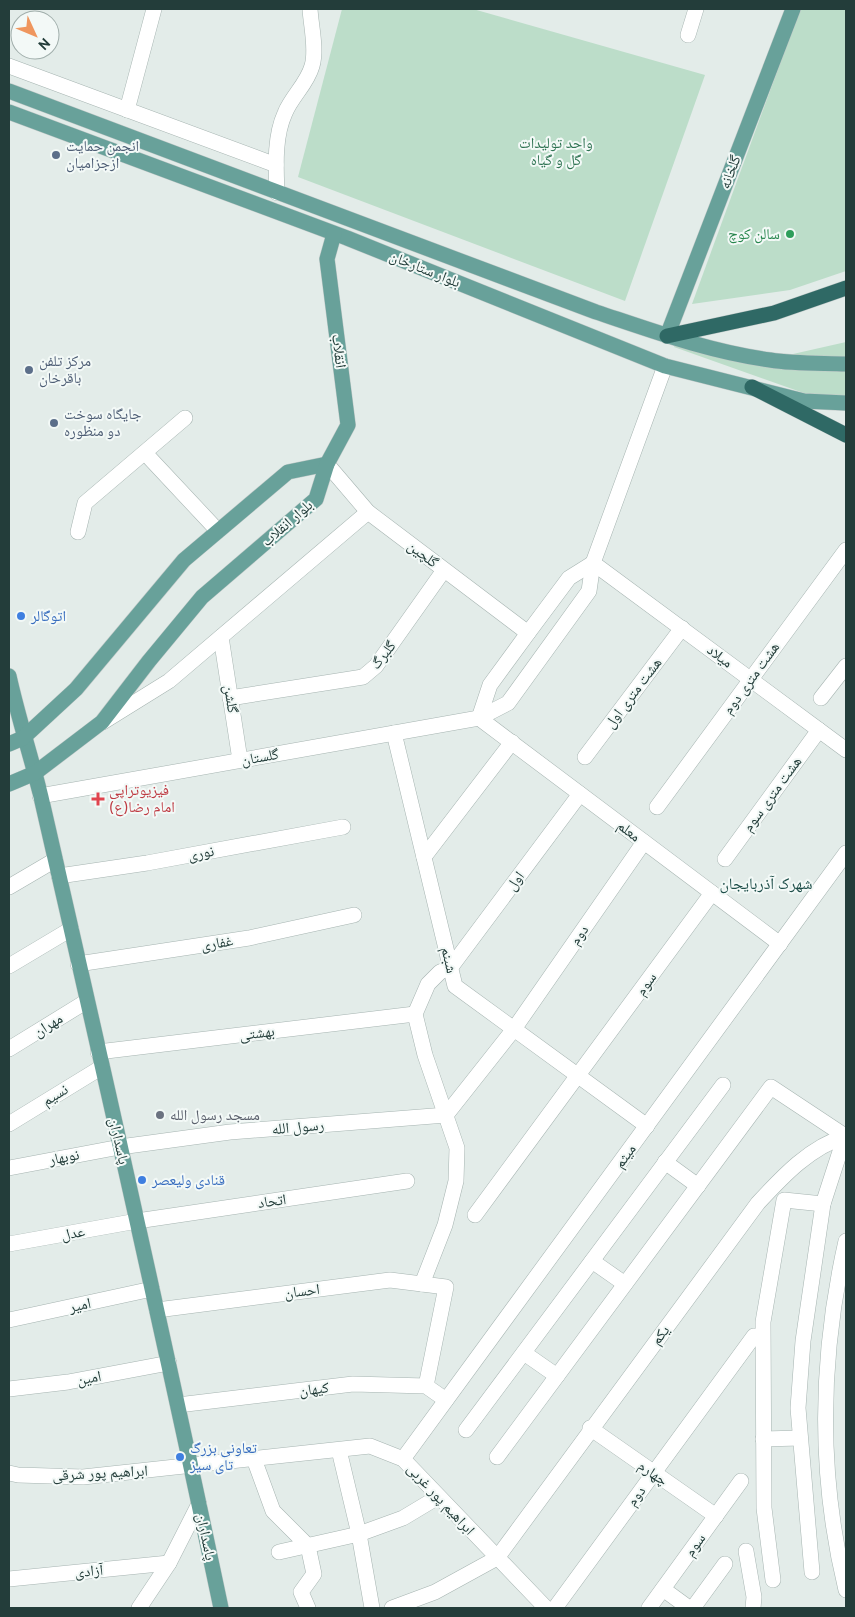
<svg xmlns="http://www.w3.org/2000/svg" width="855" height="1617" font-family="Overpass,'Noto Naskh Arabic',sans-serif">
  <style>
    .green { fill: #bcddc9 }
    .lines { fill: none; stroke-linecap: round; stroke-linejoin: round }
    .minor-casing { stroke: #a6b4b1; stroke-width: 16 }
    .major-casing { stroke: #c1c9c8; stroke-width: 16 }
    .highway-casing { stroke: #c1c9c8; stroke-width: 16 }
    .minor { stroke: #fff; stroke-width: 15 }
    .major { stroke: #68a19a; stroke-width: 15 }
    .highway { stroke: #2f6965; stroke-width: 15 }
    .service-dot { fill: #5c6f8a; stroke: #f3f9f7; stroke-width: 2 }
    .leisure-dot { fill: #2e9e5b; stroke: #f3f9f7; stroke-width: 2 }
    .shop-dot { fill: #3f7fe0; stroke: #f3f9f7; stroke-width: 2 }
    .health-dot { fill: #e0444e; stroke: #f3f9f7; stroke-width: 2 }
    .worship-dot { fill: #6b7280; stroke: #f3f9f7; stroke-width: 2 }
    .labels { text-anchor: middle; stroke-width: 4; stroke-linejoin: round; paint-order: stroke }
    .park-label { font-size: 15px; fill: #2e7352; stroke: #f3f9f7 }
    .service-label { font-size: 15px; fill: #4e5e75; stroke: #f3f9f7; text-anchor: start }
    .street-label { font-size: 15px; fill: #233d3a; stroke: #f3f9f7 }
    .leisure-label { font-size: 15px; fill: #27864d; stroke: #f3f9f7; text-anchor: end }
    .shop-label { font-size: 15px; fill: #366cbe; stroke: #f3f9f7; text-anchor: start }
    .health-label { font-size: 15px; fill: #be3a42; stroke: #f3f9f7; text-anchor: start }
    .worship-label { font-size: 15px; fill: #5b616d; stroke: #f3f9f7; text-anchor: start }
    .neighbourhood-label { font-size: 16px; fill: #1f4f4a; stroke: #f3f9f7 }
  </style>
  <rect width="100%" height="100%" fill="#e3ece9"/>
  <g class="green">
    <polygon points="342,9 473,9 705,75 625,301 298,177"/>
    <polygon points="800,9 846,9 846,271 790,290 692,304"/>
    <polygon points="678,340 733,353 793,354 846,342 846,408 674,347"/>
  </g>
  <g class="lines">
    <defs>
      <g id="minor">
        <polyline points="688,35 696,9"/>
        <polyline points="9,66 276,165"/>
        <polyline points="127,110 154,9"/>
        <path d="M277,193c-1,-26 -3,-56 8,-80 7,-17 22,-29 27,-47 5,-16 -1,-40 -2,-57"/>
        <polyline points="145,453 218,531"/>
        <polyline points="327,464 368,512 528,633"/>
        <polyline points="78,532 85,503 185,418"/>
        <polyline points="593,563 846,750"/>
        <polyline points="221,637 240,760"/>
        <polyline points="230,698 363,677 376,666 444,570"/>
        <polyline points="821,698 846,666"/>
        <polyline points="479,718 780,944"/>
        <polyline points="479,718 490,685 528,633 569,578 593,563"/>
        <polyline points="103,722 169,681 368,512"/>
        <polyline points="394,733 455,986 647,1126"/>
        <polyline points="585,757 682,628"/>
        <polyline points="40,796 479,718 508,703 589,591 593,563 665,366"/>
        <polyline points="657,807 846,550"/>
        <polyline points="424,857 512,742"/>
        <polyline points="725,859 819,730"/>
        <polyline points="59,876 147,863 343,827"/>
        <polyline points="9,887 55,860"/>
        <polyline points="78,964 249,938 354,915"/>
        <polyline points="9,966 71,929"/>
        <polyline points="9,1049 87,1001"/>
        <polyline points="98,1052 415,1014"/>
        <polyline points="446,1115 514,1029 644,842"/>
        <polyline points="9,1124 102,1067"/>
        <polyline points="665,1162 698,1186"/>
        <polyline points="9,1168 120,1147 230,1132 446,1115"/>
        <polyline points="475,1215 712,893"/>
        <path d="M846,1241c-26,115 -28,234 0,349"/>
        <polyline points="9,1244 137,1221 407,1181"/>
        <polyline points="592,1261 625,1284"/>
        <polyline points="422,1284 445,1225 456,1181 457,1148 425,1055 415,1014 428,984 440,972 451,967 580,794"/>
        <polyline points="157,1310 390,1280 446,1287 426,1386"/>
        <polyline points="9,1320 152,1289"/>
        <polyline points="524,1353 557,1376"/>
        <polyline points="9,1389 68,1382 169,1363"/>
        <polyline points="178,1405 353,1384 426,1386 446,1400"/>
        <polyline points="590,1428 716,1516"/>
        <polyline points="466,1430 723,1085"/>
        <polyline points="763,1439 800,1438"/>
        <polyline points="339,1450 359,1534 372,1608"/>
        <polyline points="497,1457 771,1087 845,1136 823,1204 803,1341 798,1408 812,1572"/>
        <polyline points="254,1459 273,1511 308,1546 314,1574 301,1592 308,1608"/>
        <polyline points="403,1459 846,853"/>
        <polyline points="9,1473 18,1475 83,1477 370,1446 403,1459 546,1608"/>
        <polyline points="746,1551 754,1597 753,1608"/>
        <polyline points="279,1552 359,1534 403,1518 438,1497"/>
        <polyline points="9,1579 169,1563"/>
        <polyline points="773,1580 764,1508 763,1322 784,1200 823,1204"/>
        <polyline points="663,1589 689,1608"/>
        <polyline points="139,1608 169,1563 199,1504"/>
        <path d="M392,1608l43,-16 62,-34 261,-355c25,-27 52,-56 88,-67"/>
        <polyline points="555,1608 754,1336"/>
        <polyline points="649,1608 741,1481"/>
        <polyline points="693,1608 725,1564"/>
      </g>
      <g id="major">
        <path d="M9,91l587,221c57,19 114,40 174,48 25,4 51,3 76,4"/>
        <polyline points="9,112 347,238 665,366 804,401 846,403"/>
        <polyline points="667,336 793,9"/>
        <path d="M9,676c9,41 22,80 32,121 62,270 123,540 180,811"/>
        <polyline points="9,744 23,738 76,689 184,560 288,472 327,464"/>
        <polyline points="9,784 35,773 102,722 149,661 202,597 316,499 327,464 348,425 327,259 334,234"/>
      </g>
      <g id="highway">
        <polyline points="667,336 774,313 846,288"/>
        <polyline points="752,387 846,435"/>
      </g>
    </defs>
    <use href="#minor" class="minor-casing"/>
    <use href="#major" class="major-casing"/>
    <use href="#highway" class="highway-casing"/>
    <use href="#minor" class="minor"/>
    <use href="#major" class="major"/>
    <use href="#highway" class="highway"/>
  </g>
  <g class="service-dot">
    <circle cx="56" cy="155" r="5"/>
    <circle cx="29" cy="370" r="5"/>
    <circle cx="54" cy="423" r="5"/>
  </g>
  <circle class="leisure-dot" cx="790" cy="234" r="5"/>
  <g class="shop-dot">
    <circle cx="21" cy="616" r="5"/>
    <circle cx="142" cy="1180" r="5"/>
    <circle cx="180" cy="1457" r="5"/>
  </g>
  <path class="health-dot" d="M95.5 791.5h5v5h5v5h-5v5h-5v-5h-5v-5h5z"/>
  <circle class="worship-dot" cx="160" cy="1115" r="5"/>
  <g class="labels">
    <g class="park-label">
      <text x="556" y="148">واحد تولیدات<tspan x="556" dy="17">گل و گیاه</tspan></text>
    </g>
    <g class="service-label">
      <text x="66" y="151">انجمن حمایت<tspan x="66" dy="17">ازجزامیان</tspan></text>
      <text x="39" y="366">مرکز تلفن<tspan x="39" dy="17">باقرخان</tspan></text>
      <text x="64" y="419">جایگاه سوخت<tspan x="64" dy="17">دو منظوره</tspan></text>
    </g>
    <g class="street-label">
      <text transform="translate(730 172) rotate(-69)" y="5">گلخانه</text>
      <text transform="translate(425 269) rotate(22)" y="5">بلوار ستارخان</text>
      <text transform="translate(339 351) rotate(83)" y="5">انقلاب</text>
      <text transform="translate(287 523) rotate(-41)" y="5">بلوار انقلاب</text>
      <text transform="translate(423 554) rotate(37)" y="5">گلچین</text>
      <text transform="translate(383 655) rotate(-52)" y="5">گلبرگ</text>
      <text transform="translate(720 656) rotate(37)" y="5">میلاد</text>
      <text transform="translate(751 678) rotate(-54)" y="5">هشت متری دوم</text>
      <text transform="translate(633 693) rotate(-53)" y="5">هشت متری اول</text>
      <text transform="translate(231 699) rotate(81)" y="5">گلشن</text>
      <text transform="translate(260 757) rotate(-10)" y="5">گلستان</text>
      <text transform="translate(772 794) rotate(-54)" y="5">هشت متری سوم</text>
      <text transform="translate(629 831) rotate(37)" y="5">معلم</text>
      <text transform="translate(201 853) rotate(-11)" y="5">نوری</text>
      <text transform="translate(515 881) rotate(-53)" y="5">اول</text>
      <text transform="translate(579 935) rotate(-55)" y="5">دوم</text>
      <text transform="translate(217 943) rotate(-9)" y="5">غفاری</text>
      <text transform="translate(449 960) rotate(77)" y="5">شبنم</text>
      <text transform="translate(646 984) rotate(-54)" y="5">سوم</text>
      <text transform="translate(48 1025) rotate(-32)" y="5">مهران</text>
      <text transform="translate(257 1033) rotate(-7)" y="5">بهشتی</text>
      <text transform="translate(55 1095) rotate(-32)" y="5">نسیم</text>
      <text transform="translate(298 1127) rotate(-5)" y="5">رسول الله</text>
      <text transform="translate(119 1141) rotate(77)" y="5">پاسداران</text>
      <text transform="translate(625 1156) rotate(-54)" y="5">میثم</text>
      <text transform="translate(64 1157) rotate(-11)" y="5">نوبهار</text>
      <text transform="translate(272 1201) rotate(-8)" y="5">اتحاد</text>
      <text transform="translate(73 1233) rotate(-10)" y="5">عدل</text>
      <text transform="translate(302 1291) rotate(-7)" y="5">احسان</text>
      <text transform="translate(80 1305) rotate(-12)" y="5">امیر</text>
      <text transform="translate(660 1335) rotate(-53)" y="5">یکم</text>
      <text transform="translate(89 1378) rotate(-11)" y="5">امین</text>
      <text transform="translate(314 1389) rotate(-7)" y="5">کیهان</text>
      <text transform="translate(100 1473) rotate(-3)" y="5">ابراهیم پور شرقی</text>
      <text transform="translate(653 1473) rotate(35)" y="5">چهارم</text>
      <text transform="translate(636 1496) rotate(-54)" y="5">دوم</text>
      <text transform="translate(441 1499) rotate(47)" y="5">ابراهیم پور غربی</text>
      <text transform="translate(206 1537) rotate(78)" y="5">پاسداران</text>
      <text transform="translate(695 1545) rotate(-54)" y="5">سوم</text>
      <text transform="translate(89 1571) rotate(-5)" y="5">آزادی</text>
    </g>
    <g class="leisure-label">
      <text x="780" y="239">سالن کوچ</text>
    </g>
    <g class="shop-label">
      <text x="31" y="621">اتوگالر</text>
      <text x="152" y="1185">قنادی ولیعصر</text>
      <text x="190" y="1453">تعاونی بزرگ<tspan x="190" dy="17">تای سیز</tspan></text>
    </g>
    <g class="health-label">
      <text x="109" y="795">فیزیوتراپی<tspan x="109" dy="17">امام رضا(ع)</tspan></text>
    </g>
    <g class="worship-label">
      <text x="170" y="1120">مسجد رسول الله</text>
    </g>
    <g class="neighbourhood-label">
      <text x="766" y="889">شهرک آذربایجان</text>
    </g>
  </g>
  <rect width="855" height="1617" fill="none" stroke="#233d3a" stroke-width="20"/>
  <g transform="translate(35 35) rotate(134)"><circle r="24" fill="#f3f9f7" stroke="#a0aeab"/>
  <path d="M0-4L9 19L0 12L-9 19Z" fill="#ef965e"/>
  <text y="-8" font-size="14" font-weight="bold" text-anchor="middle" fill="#233d3a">N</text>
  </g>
</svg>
